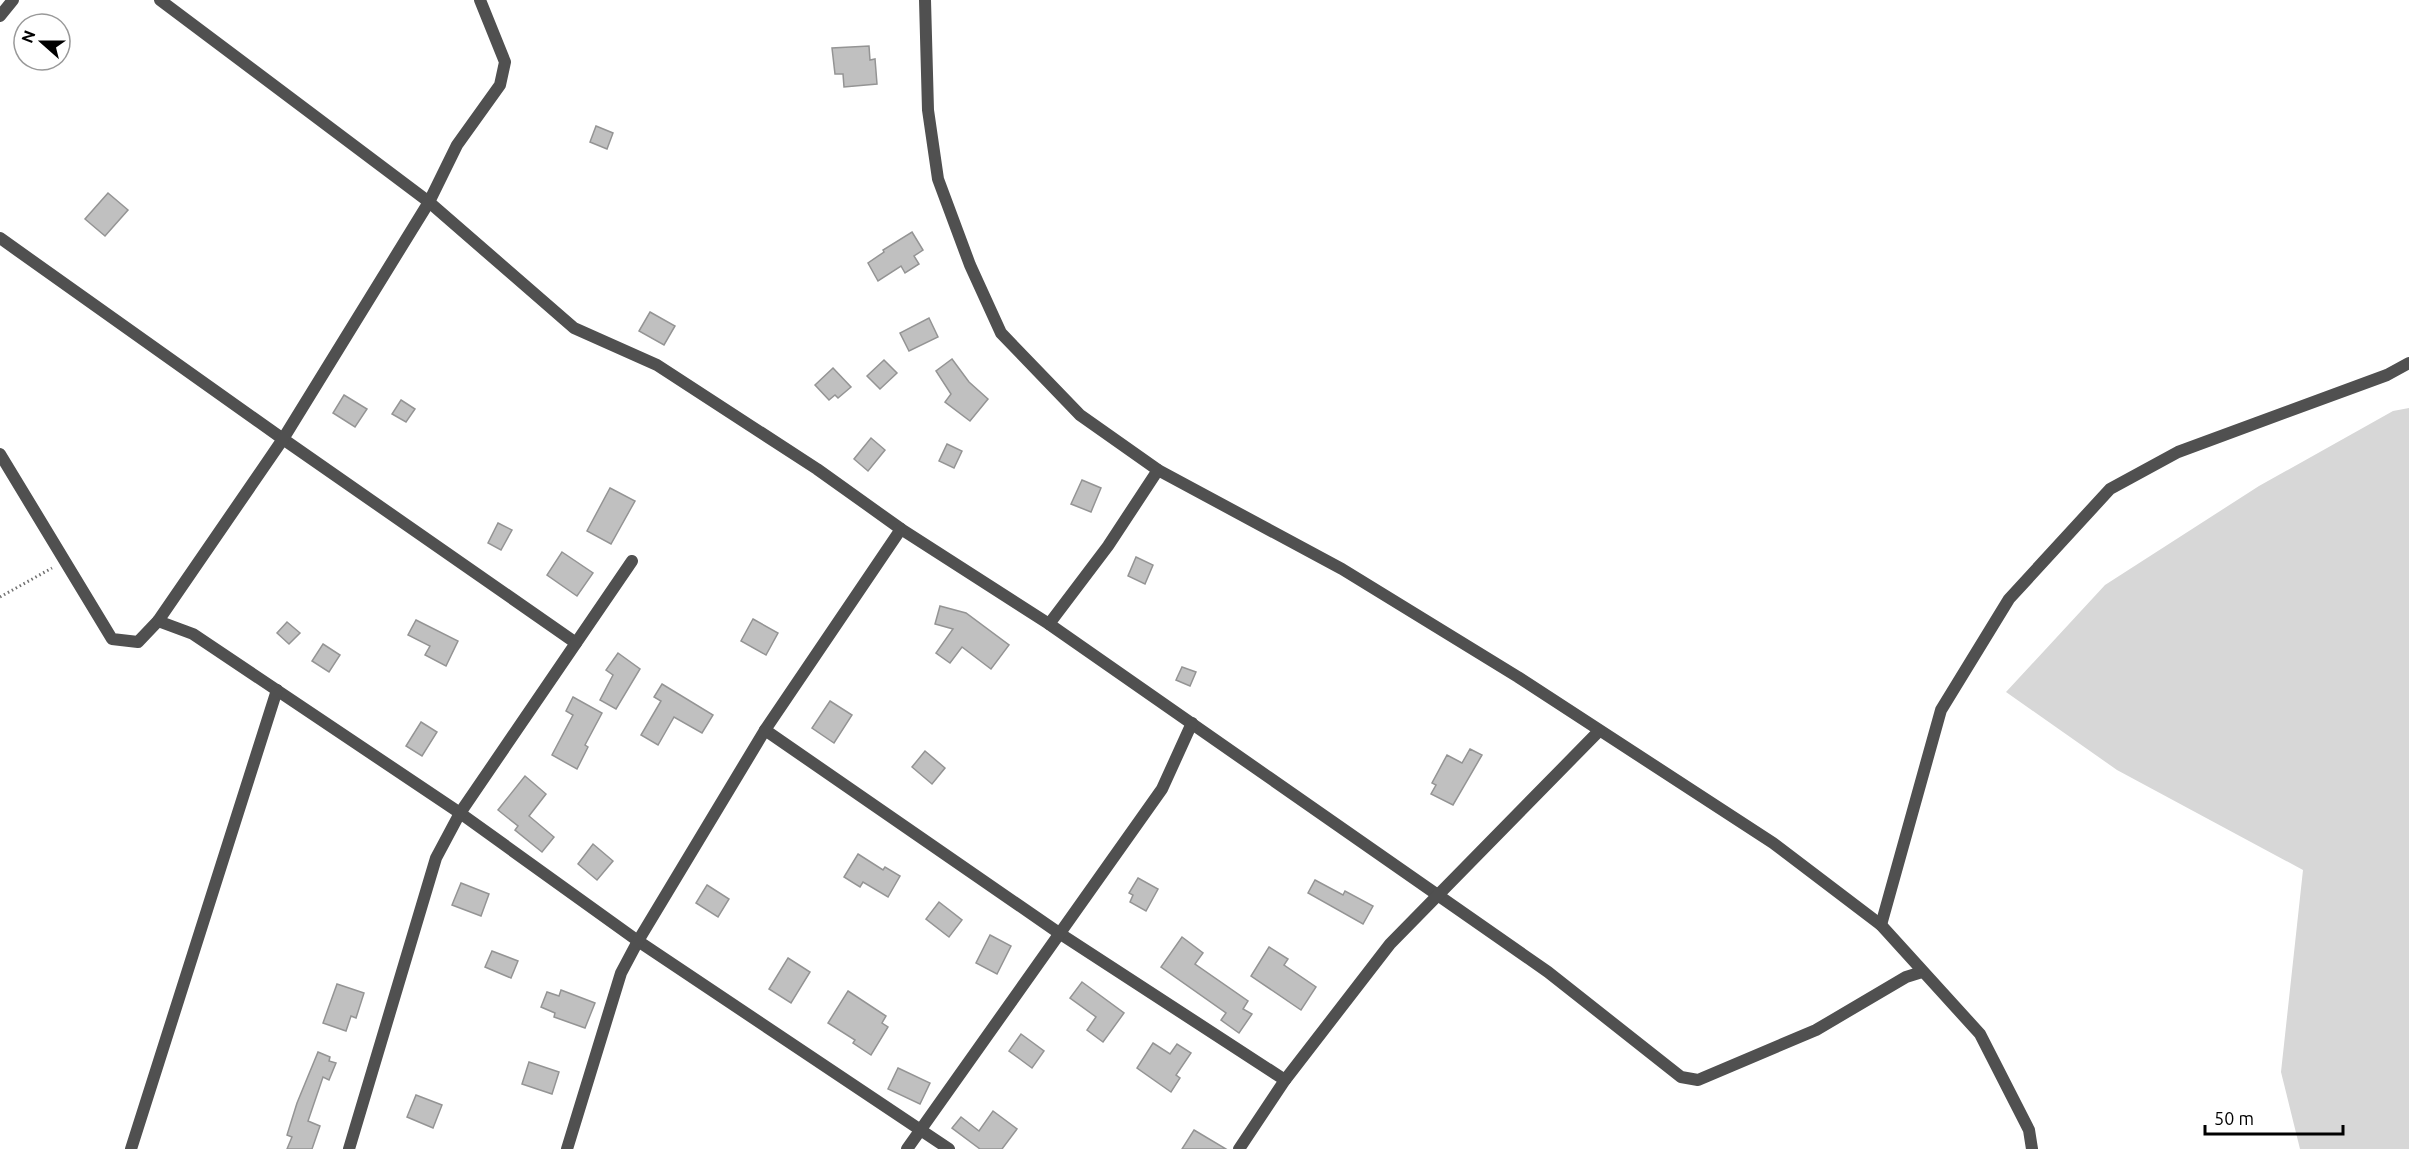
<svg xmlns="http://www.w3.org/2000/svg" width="2409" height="1149" font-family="Ubuntu,sans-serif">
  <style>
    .green { fill: #d7d7d7 }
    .building { fill: #c0c0c0; stroke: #949494; stroke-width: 1.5 }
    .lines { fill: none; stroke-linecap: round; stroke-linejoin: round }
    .path { stroke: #727272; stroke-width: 3; stroke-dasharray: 1.5 3; stroke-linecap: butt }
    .minor { stroke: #505050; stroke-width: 12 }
  </style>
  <rect width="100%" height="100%" fill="#fff"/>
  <polygon class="green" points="2409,408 2409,1149 2300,1149 2281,1072 2303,870 2117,770 2006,692 2105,585 2259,486 2393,411"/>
  <g class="building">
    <polygon points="869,46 870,60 875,59 877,84 844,87 843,74 835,74 832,48"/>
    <polygon points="596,126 613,133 607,149 590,142"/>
    <polygon points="108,193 128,210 105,236 85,219"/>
    <polygon points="912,232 923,250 914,256 919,264 905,273 901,266 878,281 868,263 884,252 883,250"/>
    <polygon points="650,312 675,326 664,345 639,331"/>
    <polygon points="929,318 938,337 909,351 900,333"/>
    <polygon points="952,359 969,382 988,399 970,421 945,402 951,394 936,371"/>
    <polygon points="884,360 897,373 880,389 867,376"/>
    <polygon points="833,368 851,387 838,398 835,395 829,400 815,385"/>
    <polygon points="344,395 367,409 355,427 333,413"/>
    <polygon points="401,400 415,409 406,422 392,414"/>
    <polygon points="871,438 885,450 868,471 854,459"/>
    <polygon points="947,444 962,451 954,468 939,461"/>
    <polygon points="1082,480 1101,488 1091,512 1071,504"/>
    <polygon points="610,488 635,501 611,544 587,531"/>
    <polygon points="498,523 512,530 501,550 488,543"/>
    <polygon points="562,552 593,573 577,596 547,575"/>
    <polygon points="1136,557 1153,565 1145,584 1128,576"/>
    <polygon points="940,606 966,613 1009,645 991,669 962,647 950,663 936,653 953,629 935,624"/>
    <polygon points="753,619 778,633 766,655 741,641"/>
    <polygon points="416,620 458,641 446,666 425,655 430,646 408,635"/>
    <polygon points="287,622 300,633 289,644 277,633"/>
    <polygon points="323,644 340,655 329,672 312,661"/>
    <polygon points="618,653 640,669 616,709 600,700 613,675 606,670"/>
    <polygon points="1182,667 1196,672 1190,686 1176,680"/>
    <polygon points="662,684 713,715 702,733 674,717 658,745 641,735 661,701 654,697"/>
    <polygon points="573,697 602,713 585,745 588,747 577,769 552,755 573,715 566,711"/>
    <polygon points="830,701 852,715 834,743 812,728"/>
    <polygon points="421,722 437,732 422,756 406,746"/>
    <polygon points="1470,749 1482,755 1453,805 1431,794 1436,785 1432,783 1447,755 1462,763"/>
    <polygon points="925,751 945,768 932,784 912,767"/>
    <polygon points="525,776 546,794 529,816 554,837 542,852 515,830 518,826 498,810"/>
    <polygon points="593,844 613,861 597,880 578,864"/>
    <polygon points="858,854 883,870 885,867 900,876 888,897 863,882 860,887 844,877"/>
    <polygon points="1138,878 1158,889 1146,911 1130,902 1133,895 1129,893"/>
    <polygon points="1315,880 1343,895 1345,891 1373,906 1363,924 1308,893"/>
    <polygon points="461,883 489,894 481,916 452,905"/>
    <polygon points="707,885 729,899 718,917 696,903"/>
    <polygon points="939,902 962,920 949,937 926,919"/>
    <polygon points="990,935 1011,946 997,974 976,963"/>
    <polygon points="1182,937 1203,953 1195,964 1248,1001 1243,1009 1252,1014 1239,1033 1221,1020 1226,1013 1161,967"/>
    <polygon points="1269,947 1288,959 1284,965 1316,987 1301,1010 1251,976"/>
    <polygon points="492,951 518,961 511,978 485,967"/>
    <polygon points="788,958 810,972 791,1003 769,989"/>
    <polygon points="1082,982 1124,1013 1103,1042 1087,1030 1096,1017 1070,998"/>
    <polygon points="337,984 364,993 356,1018 351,1016 346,1031 323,1023"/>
    <polygon points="561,990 595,1003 585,1028 554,1017 555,1013 541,1007 547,992 559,996"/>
    <polygon points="848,991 886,1016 882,1023 888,1027 871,1055 853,1043 855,1040 828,1023"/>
    <polygon points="1021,1034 1044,1051 1032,1068 1009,1051"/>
    <polygon points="1153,1043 1170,1054 1177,1044 1191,1053 1176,1075 1180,1078 1171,1092 1137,1068"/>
    <polygon points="318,1052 330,1057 329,1061 336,1063 329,1080 323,1077 308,1121 320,1126 312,1149 287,1149 292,1137 287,1135 297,1103"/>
    <polygon points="529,1062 559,1072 552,1094 522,1084"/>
    <polygon points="898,1068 930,1083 920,1104 888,1089"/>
    <polygon points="416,1095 442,1105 433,1128 407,1117"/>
    <polygon points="993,1111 1017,1129 1002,1149 980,1149 952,1128 961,1117 979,1131"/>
    <polygon points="1194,1130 1226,1149 1182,1149"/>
  </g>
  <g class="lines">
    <polyline class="path" points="0,597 52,568"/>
    <g class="minor">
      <polyline points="160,0 429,202 574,328 657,365 817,469 901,529 1049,624 1548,972 1681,1077 1698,1080 1816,1030 1906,977 1922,972"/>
      <polyline points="925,0 928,110 938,179 970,265 1001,333 1080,415 1158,470 1342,569 1518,677 1773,843 1881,925 1980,1034 2029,1130 2032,1149"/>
      <polyline points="0,16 13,0"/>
      <polyline points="0,238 283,439 576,643"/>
      <polyline points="0,454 112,639 138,642 158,621 283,439 429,202 457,145 500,85 505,62 480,0"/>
      <polyline points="158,621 193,634 460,813 638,941 949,1149"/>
      <polyline points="1049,624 1108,546 1158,470"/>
      <polyline points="765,730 1059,933 1285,1080"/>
      <polyline points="1881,925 1941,710 2009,599 2110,489 2178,452 2387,375 2409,363"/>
      <polyline points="131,1149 277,690"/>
      <polyline points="349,1149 436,858 460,813 632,561"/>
      <polyline points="567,1149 621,973 638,941 765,730 901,529"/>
      <polyline points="907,1149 1162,789 1192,723"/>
      <polyline points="1239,1149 1285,1080 1390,944 1599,731"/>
    </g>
  </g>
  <g transform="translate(42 42) rotate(291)"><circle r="28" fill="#ffffff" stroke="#999999" stroke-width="1.5"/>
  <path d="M0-4.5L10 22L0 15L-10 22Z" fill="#000000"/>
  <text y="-9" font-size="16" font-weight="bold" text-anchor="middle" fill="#000000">N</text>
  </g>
  <path d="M2205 1125v9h138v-9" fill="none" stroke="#000000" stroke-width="3"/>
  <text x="2214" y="1125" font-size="18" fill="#000000" stroke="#ffffff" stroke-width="4.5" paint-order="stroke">50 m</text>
</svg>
